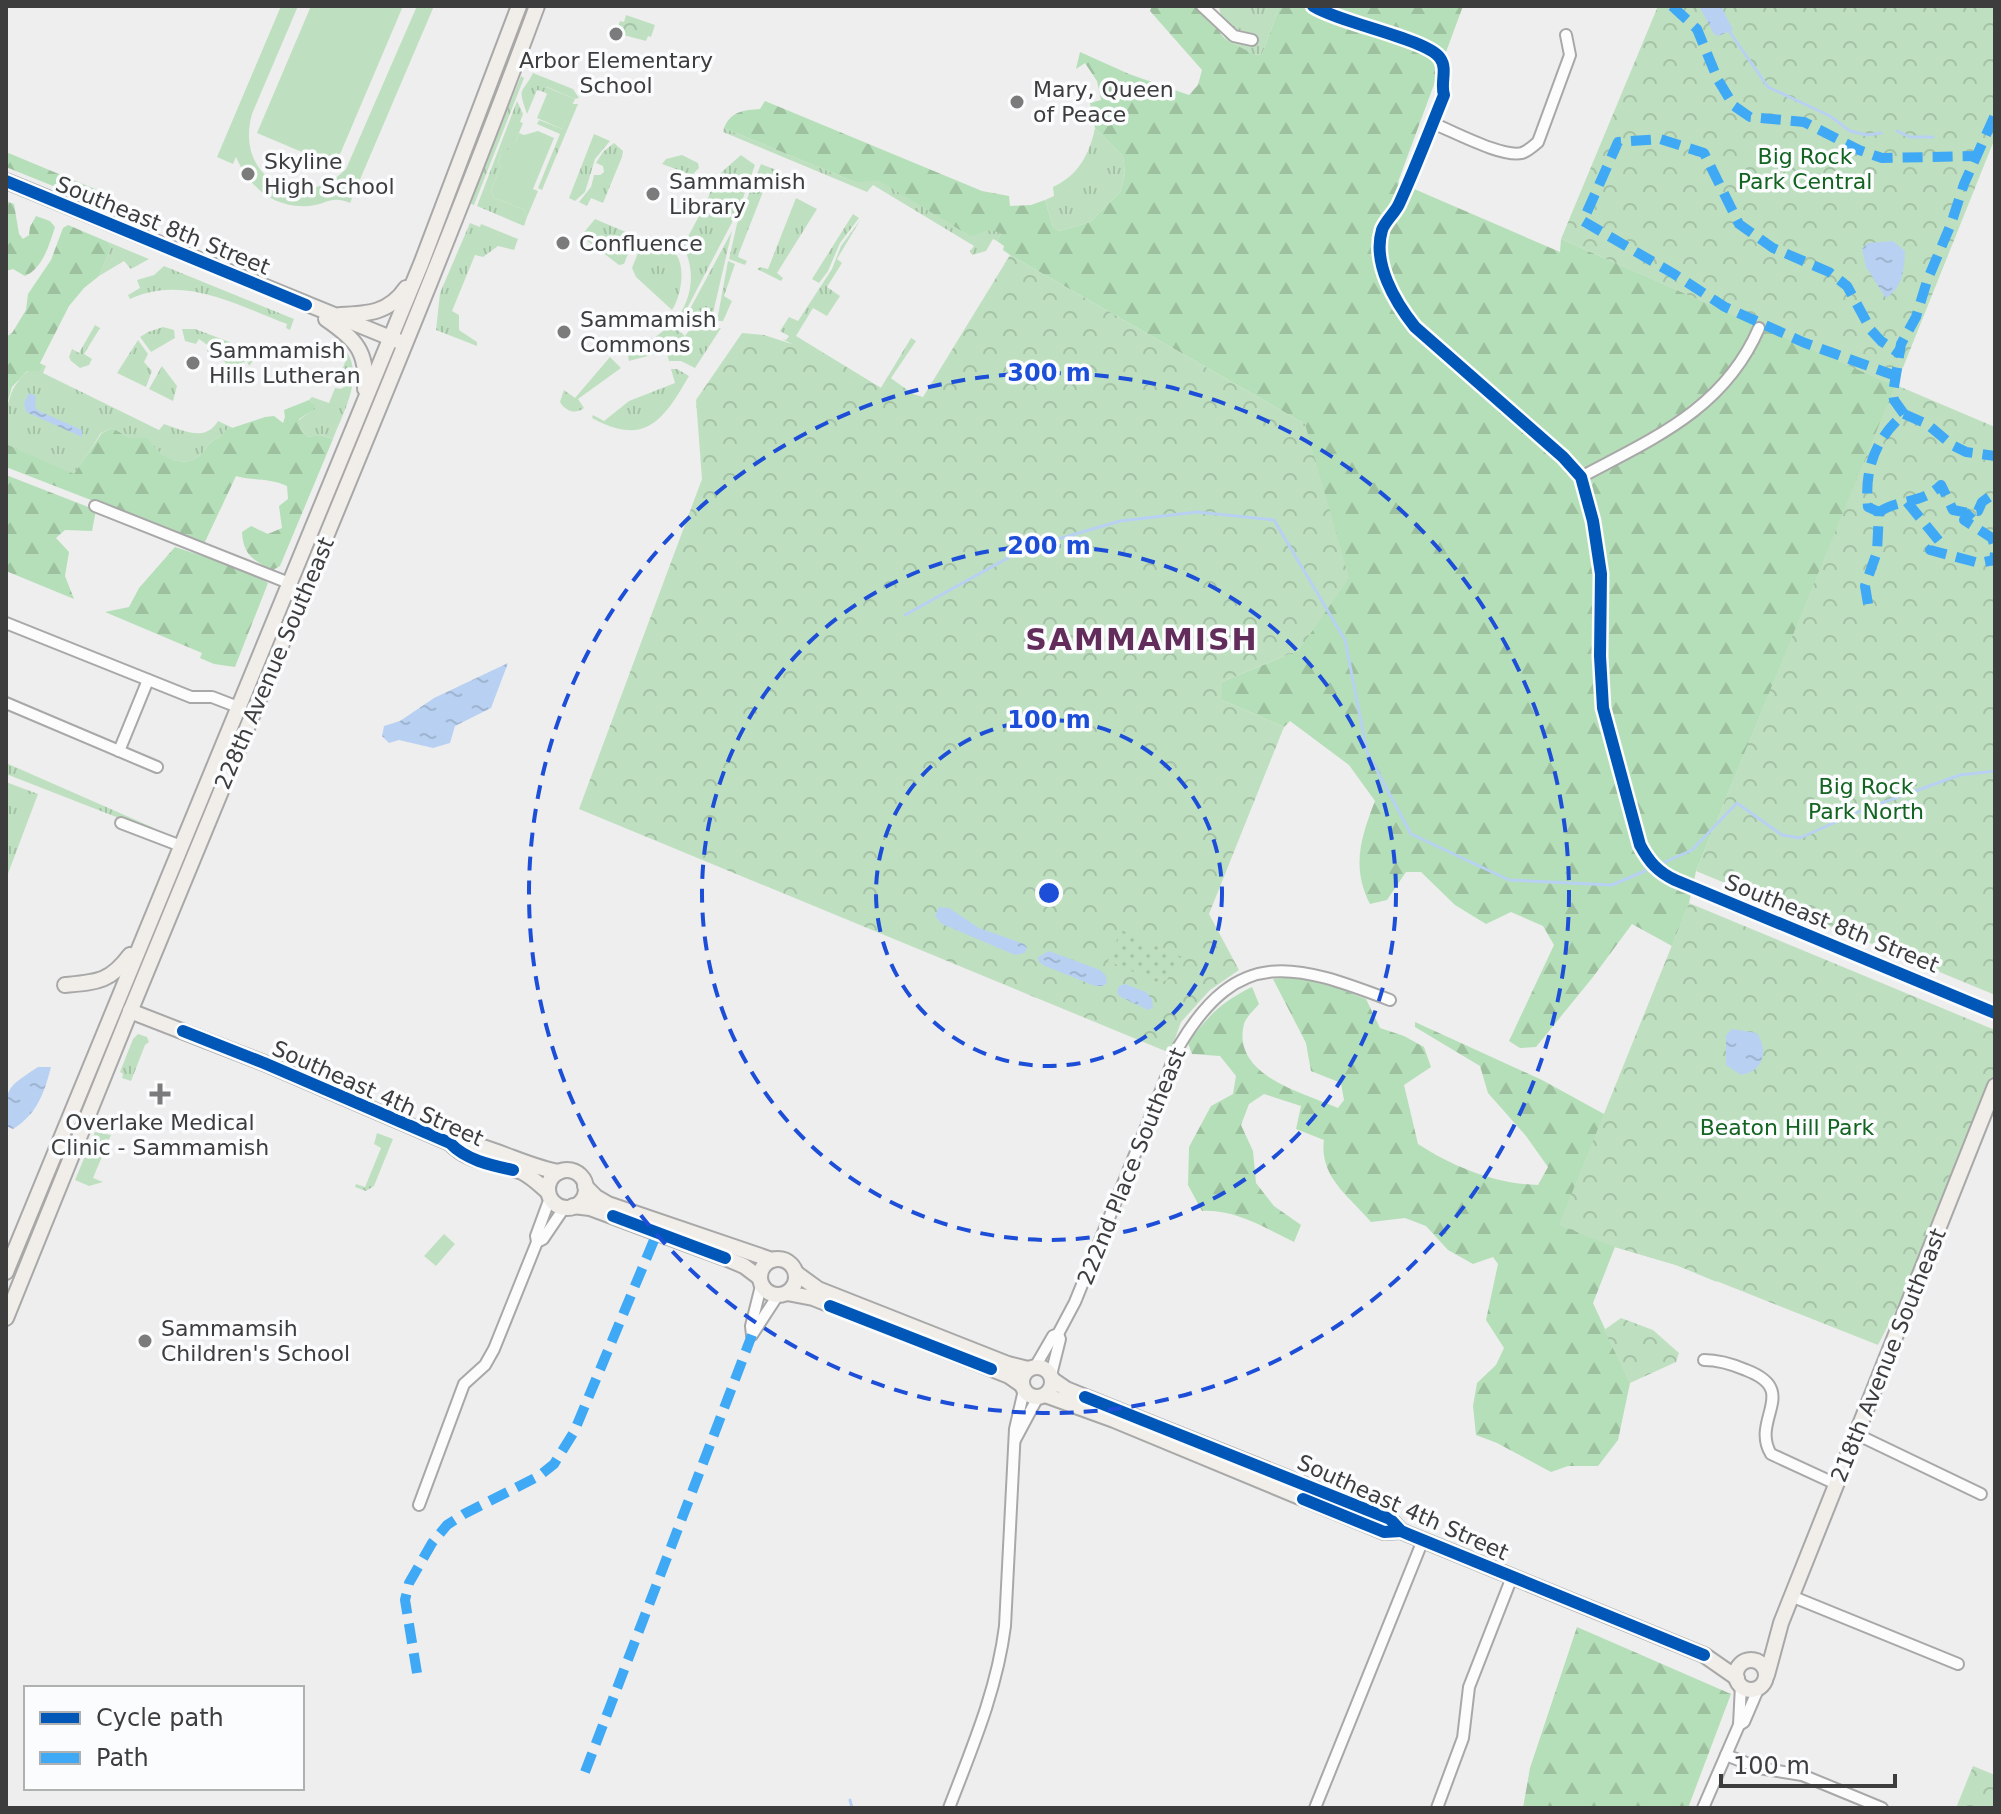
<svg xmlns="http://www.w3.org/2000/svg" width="2001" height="1814" font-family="'DejaVu Sans',sans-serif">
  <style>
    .grass { fill: url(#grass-tufts) }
    .forest { fill: url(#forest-firs) }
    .park { fill: url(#park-crowns) }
    .garden { fill: url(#garden-dots) }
    .pitch { fill: #bfe0c0 }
    .water { fill: url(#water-ripples) }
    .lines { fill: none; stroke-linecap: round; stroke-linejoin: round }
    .stream { stroke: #b8d1f2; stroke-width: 3 }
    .street-casing { stroke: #a8a8a8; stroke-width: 14 }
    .secondary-casing { stroke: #a8a8a8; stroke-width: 18 }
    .street { stroke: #fcfcfc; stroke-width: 10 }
    .secondary { stroke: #f1eeea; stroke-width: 14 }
    .quiet { stroke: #3fa9f5; stroke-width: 10; stroke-dasharray: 20 10; stroke-linecap: butt }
    .cycleway-casing { stroke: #fbfcfd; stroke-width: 17 }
    .cycleway { stroke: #0057b8; stroke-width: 12 }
    .ring { fill: none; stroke: #1d4ed8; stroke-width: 4; stroke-dasharray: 14 10 }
    .poi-dot { fill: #7b7b7b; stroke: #fbfcfd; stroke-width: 3 }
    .labels { text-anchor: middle; stroke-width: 7; stroke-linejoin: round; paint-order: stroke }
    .poi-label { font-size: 22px; fill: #3d3d3d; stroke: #fbfcfd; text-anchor: start }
    .park-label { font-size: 22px; fill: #136321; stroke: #fbfcfd }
    .street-label { font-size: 22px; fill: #3d3d3d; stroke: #fbfcfd }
    .district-label { font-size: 30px; font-weight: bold; letter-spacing: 2px; fill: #622d5b; stroke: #fbfcfd }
    .centre { fill: #1d4ed8; stroke: #fbfcfd; stroke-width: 4 }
    .ring-label { font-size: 24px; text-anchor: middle; font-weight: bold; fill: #1d4ed8; stroke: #fbfcfd; stroke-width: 7; stroke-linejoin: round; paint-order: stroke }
  </style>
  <defs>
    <pattern id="grass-tufts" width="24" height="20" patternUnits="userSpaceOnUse" patternTransform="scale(2)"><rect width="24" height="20" fill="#bfe0c0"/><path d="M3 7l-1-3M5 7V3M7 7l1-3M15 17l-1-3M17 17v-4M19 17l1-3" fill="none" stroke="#a5c1a6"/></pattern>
    <pattern id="forest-firs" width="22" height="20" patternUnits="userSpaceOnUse" patternTransform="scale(2)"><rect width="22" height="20" fill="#b5dfb8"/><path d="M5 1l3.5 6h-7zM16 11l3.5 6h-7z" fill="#9dc09f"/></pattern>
    <pattern id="park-crowns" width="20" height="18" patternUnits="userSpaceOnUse" patternTransform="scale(2)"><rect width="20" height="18" fill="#bfe0c0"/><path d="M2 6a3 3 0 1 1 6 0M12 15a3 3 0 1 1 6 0" fill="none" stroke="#a5c1a6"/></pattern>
    <pattern id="garden-dots" width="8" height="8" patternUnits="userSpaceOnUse" patternTransform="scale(2)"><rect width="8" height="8" fill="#bfe0c0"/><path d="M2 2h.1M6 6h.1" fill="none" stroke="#a5c1a6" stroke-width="1.8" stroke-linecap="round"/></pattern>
    <pattern id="water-ripples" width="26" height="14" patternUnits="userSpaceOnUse" patternTransform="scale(2)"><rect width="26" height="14" fill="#b8d1f2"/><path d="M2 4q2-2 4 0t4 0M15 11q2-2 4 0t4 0" fill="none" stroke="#9fb4d0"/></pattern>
  </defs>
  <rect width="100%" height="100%" fill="#eee"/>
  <g class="grass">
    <polygon points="1219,6 1280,6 1262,54 1254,55 1225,39"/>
    <path d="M533,73l40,16 6,9 -4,1 -28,-12 -3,5 -7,-2 -10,24c-10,-29 -5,-19 6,-41z"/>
    <polygon points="521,76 524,78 474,205 469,203"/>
    <polygon points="517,101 523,114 520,122 523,123 515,143 505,155 502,154 498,163 501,165 491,190 494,198 523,209 527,217 524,226 477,206"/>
    <polygon points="572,104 578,104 542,190 538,188 560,134 537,124 539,120 562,129"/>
    <polygon points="724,128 857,183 878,179 968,235 993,229 1001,234 997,241 993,239 986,251 972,255 970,251 974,246 873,185 867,192 723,132"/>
    <path d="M1095,128l28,28 2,17 -4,18 -31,31 -30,9 -7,-4 -8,-27 9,-4 -1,-9c25,-12 36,-31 42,-59z"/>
    <polygon points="594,134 610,141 595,159 585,192 575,201 569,198"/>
    <polygon points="614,143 623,151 622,157 603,203 591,198 587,206 579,202 591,187 594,175 600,175 604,172 603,166 596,163 603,152"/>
    <polygon points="682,155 698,163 699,168 692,175 662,164 666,159"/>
    <path d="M741,155l14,10 -16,44 -57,109 -3,-2c14,-22 16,-47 4,-70l23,-43 10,-26z"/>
    <polygon points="761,164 779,171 780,175 770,174 739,253 738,257 747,261 745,265 729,259 737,224"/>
    <polygon points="796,198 817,209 777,273 783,278 781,281 757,269 760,267 768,269"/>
    <polygon points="853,214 859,218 840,243 828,271 819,283 812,279"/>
    <polygon points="595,219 635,236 624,264 619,265 581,236"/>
    <polygon points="861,219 837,259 842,263 827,287 840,296 827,316 813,308 796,336 881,388 911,338 916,341 883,390 782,339 786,340 789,336 780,331 789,317 798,321 832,269 841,246"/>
    <polygon points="470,223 480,227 481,224 518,239 514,250 498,246 483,257 475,255 452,311 459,315 459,330 477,342 477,346 436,330 440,293"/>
    <polygon points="732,231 711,322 687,324 684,320"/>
    <path d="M644,238c8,4 24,7 30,14 13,13 7,45 -2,58l-36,-33 -4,-9z"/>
    <polygon points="108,242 149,259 131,269 124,261 99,276 111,247"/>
    <polygon points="728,261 735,264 724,296 732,301 723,321 717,321"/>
    <path d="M164,266l130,53 -4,11 -4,-2 1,-4c-50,-19 -104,-50 -157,-25l-2,-4 12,-7 -3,-8 17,-5z"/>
    <polygon points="95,325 100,328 84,354 92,359 89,365 80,368 71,361 69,357 72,349 79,353"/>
    <polygon points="671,325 685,336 689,331 721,328 695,368 681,361 669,361 666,351 629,361 626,345 654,338"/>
    <polygon points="163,327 174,330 175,338 151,352 140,337 148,332"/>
    <polygon points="182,329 195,329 259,353 249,366 247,361 228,368 222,356 213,359 207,351 209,346 199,339 196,344 185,341"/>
    <polygon points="138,340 148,354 144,362 152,371 146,387 117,373"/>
    <path d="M342,345c25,28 2,65 -9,94l-12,-4 -13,2 -7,-7 -2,-10 15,-11v-5l-5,-4 3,-3 17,6 6,-15 6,1 4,-3 -1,-8 -4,-3 6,-15 -7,-4z"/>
    <path d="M610,357l11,11 -43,31 6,9c-8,7 -19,3 -24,-6l4,-12 11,8z"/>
    <path d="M39,363l7,3 -3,7 116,57 5,-6c19,6 41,19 54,-3l15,7 -7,2c-5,8 -8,7 -15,12 -5,4 -7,11 -13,15 -18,12 -41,-2 -50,-18l-18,-1 -18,-10 -11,5 -27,42 -68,-31c0,-37 -1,-60 33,-81z"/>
    <polygon points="162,366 177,386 173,401 149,389"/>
    <path d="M671,369h6l12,7c-26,45 -44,71 -97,42l1,-3 11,6 25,-20 46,-18z"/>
    <polygon points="6,763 154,828 152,831 6,774"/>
    <polygon points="6,782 38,794 6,879"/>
    <polygon points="138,1034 147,1037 149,1042 145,1045 131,1081 122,1078 123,1074 120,1072 133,1039"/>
    <polygon points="95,1132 111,1135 93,1178 103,1182 89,1186 75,1180"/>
    <polygon points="377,1133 393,1139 374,1186 366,1191 355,1187 356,1184 365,1187 381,1148 374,1144"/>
  </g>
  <g class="forest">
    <path d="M1152,6h39l12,5 22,28 30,16 7,-1 18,-48h183l-65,176 162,70 1,-13 335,147 -200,485 -7,32 -17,43 -40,-22 -39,53 -57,70 -16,1 -11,-7 45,-96 -11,-19 -32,-14 -25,12 -31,-19 -34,-33h-15l-19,28 -17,4c-19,-37 -9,-67 5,-103l-26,-36 -59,-44 -6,6 -62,-27v-18l77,-32 6,-226 -295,-169 -7,-5 1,-4 -7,-5 4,-7c-12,-7 -16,-2 -28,2l-5,-1 -90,-55 -21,3 -133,-55c7,-17 20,-18 36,-19l5,-8 217,90 27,5 1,10 21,-1 14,-5 8,27 7,4 30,-9 31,-31 4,-18 -2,-17 -28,-28 -5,-25 11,-3 -4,-19 -12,-18 -9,6 4,-17 49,22 60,21 9,-10 4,-15 -52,-59z"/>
    <polygon points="6,152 114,197 110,209 6,167"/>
    <path d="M6,201l8,3 5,30 4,5 6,-4 1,-8 6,-11 14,5 5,6c-6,18 -12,41 -30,49l-12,-7 -7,2z"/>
    <polygon points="68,225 108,242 111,247 99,276 84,288 69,306 40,363 42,366 39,371 27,371 12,387 6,407 6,337 12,333 26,310 28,294 51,260 63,228"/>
    <path d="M309,400l5,4 1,5 -16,10 2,11 7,7 12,-2 13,4 -53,127 -7,4c-19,-9 -30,-15 -31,-38l9,-6 17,8 14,-6 -3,-22 9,-7 -1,-13c-18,-8 -33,-5 -51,-10l-32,68 -198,-77v-23l68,30 28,-41 10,-5 18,10h18c9,17 32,31 50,19 6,-4 8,-11 13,-15 7,-5 10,-4 15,-12l39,-13 9,-1 9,7 2,-6 -1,-7z"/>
    <polygon points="6,475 96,510 92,531 65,530 56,538 69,552 65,576 74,599 6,571"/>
    <polygon points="175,547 249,571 268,583 235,667 214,664 200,658 202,653 105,612 129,607 139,588"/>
    <path d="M1295,977l43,11 28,11 14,29 24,8 20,11 7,20 -27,18 14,59c35,23 78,40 120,41l10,-18 -22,-31 -38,-43 -8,-27 -65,-39v-5l127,58 62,34 113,168 -41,-17 -61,-18 -22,56 37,80 -12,57 -20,26h-30l-17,6 -54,-29 -21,-8 -3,-29 4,-23 19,-18 8,-17 -18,-28 12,-56 -5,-7 -20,7 -25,-14 -22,-24 -21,-8 -34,4c-22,-26 -52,-45 -47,-82l-28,-11 5,-23 -37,-12 -15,10 -8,21 12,26 3,32 18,23 27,19 -7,17c-29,-14 -59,-33 -92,-31l-14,-26 1,-38 22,-41 22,-12 3,-18 -16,-20 -28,-2 -4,-11c20,-27 33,-41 64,-56l7,17c-4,5 -13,13 -15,20 -13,52 60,69 94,84l6,-8 -3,-17 -30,-12 -5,-28 -33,-64z"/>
    <polygon points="1577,1627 1731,1694 1688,1808 1523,1808 1530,1768"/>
  </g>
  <g class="park">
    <polygon points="1658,6 1995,6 1995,138 1896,385 1995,427 1995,995 1696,871 1895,386 1561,239"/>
    <polygon points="626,15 655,25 651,37 648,36 646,41 616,33 620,21 624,22"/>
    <polygon points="1010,255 1305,424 1349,578 1299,650 1222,682 1222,700 1284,727 1209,914 1239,970 1210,990 1181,1022 1170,1053 579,809 702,479 696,400 742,333 764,335 792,344 795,336 881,388 888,376 913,394 923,397"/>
    <polygon points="1689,903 1995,1030 1995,1074 1917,1269 1878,1345 1676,1265 1615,1247 1559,1225"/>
    <polygon points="1621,1318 1653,1330 1679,1353 1676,1362 1630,1383 1604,1330"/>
    <polygon points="1973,1766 1995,1775 1995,1808 1956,1808"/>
  </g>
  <polygon class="garden" points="1121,930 1184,958 1178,972 1172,969 1167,980 1159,983 1108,961"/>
  <g class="pitch">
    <path d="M281,6h17l-46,108c-18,63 48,101 94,55l71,-163h17l-84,197c-19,-8 -22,1 -41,3 -35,3 -60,-19 -73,-49l-3,7 -16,-7z"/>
    <polygon points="311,6 403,6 335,166 257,133"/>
    <polygon points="546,87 575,99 562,129 537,118 547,94 544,92"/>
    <polygon points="538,131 554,138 533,189 538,191 527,217 523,209 494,198 491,190 501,165 498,163 502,154 506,154 511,141 515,143 519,133 524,135"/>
    <polygon points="444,1234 455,1244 436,1266 424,1256"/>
  </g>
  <g class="water">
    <polygon points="1699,6 1721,6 1733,30 1718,36 1714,34"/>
    <path d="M1893,241l12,10c-1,19 -2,36 -19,47l-20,-31 -4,-18 6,-6z"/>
    <polygon points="29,393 36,396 35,407 39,411 82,430 82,437 26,412 24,403"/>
    <polygon points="508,663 491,708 455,726 450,743 433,748 399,740 389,743 382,736 384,726 400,721 434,698"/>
    <polygon points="939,907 949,908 979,928 1024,944 1027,947 1025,953 1015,955 942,924 935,916"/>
    <polygon points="1049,951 1100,970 1106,976 1107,983 1103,986 1095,986 1045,966 1039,962 1038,957"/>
    <polygon points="1125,984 1146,992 1152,999 1153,1008 1148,1010 1119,996 1117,992 1119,986"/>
    <path d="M1732,1029l25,4c12,19 6,38 -16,42l-15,-10v-30z"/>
    <path d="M38,1067h13c-7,27 -14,47 -38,62l-7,-3c0,-39 -1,-37 32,-59z"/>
  </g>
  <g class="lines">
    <g class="stream">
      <polyline points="1729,31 1768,87 1830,116 1850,131 1867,135 1881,133"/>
      <polyline points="1897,131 1910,137 1933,137"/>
      <polyline points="905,615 1024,549 1120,521 1197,512 1274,520 1345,640 1367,752 1411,834 1509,880 1612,885 1645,871"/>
      <polyline points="1663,863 1692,850 1737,803 1782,835 1800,838 1865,809 1960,775 1995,771"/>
      <polyline points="850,1800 852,1808"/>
    </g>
    <defs>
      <g id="street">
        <polyline points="1202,6 1234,36 1252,40"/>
        <path d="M1313,6c27,17 114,33 127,52 8,11 0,25 4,37 -15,37 -29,74 -45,109 -4,9 -14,17 -17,26 -10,33 13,72 33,97l148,130 18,20 12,44 8,53 -1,82 3,52 37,137c9,17 18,27 35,35l320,133"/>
        <path d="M1432,123c21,8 70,35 90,30 6,-2 11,-7 16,-11l32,-87 -4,-20"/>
        <path d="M1581,477c73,-39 143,-68 178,-149"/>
        <polyline points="95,506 289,583"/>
        <polyline points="6,623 191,697 212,697 238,707"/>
        <polyline points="6,703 157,767"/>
        <polyline points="119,751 148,680"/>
        <polyline points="121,823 181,846"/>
        <polyline points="537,1242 543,1239 564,1208"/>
        <polyline points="752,1335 751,1326 761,1286"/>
        <polyline points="752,1335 778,1295"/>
        <path d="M1704,1360c15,0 28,4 42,10 55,21 4,49 25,84l65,30"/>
        <path d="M1035,1367l18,-31 5,-2 17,-32 104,-256c60,-101 116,-82 211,-46"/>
        <polyline points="1051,1375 1060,1339 1058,1334"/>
        <polyline points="1856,1434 1981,1494"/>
        <polyline points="1015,1440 1038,1397"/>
        <polyline points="419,1505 464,1384 485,1365 494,1349 537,1242 536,1236 550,1198"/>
        <polyline points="1791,1596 1958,1664"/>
        <polyline points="1739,1725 1741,1685"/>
        <polyline points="1726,1755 1759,1768 1802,1775 1882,1808"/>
        <path d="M949,1808c23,-60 48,-118 56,-182l10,-197 9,-39"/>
        <polyline points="1315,1808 1423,1540"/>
        <polyline points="1437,1808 1463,1738 1469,1687 1512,1577"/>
        <polyline points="1703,1808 1739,1725 1744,1722 1759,1687"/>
      </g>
      <g id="secondary">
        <polyline points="6,181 398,341"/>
        <path d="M340,315c28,-1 49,-2 66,-27"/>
        <path d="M326,319c29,20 42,32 39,70"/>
        <path d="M65,985c32,-3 45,-3 65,-30"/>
        <path d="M130,1011l134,52 186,80c19,21 47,19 72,29 10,5 18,13 26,20"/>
        <path d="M450,1143c30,-4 75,24 109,29"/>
        <circle cx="567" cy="1189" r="19"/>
        <polyline points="585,1186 596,1197 608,1204 772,1260"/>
        <polyline points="573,1206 590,1208 725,1258 744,1266 760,1278"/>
        <circle cx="778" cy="1277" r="18"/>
        <polyline points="6,1272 421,264 519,6"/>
        <polyline points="796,1273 818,1289 1008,1364 1028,1369"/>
        <polyline points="787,1293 813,1298 1009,1376 1022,1385"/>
        <path d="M6,1318c95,-238 193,-474 291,-711 82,-199 165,-398 240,-601"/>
        <circle cx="1037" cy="1382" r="15"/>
        <polyline points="1053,1380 1066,1389 1118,1410 1390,1519 1401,1531 1408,1534 1704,1655 1737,1678"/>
        <polyline points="1045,1395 1114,1420 1384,1532 1401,1531"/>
        <circle cx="1751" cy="1675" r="15"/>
        <polyline points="1767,1675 1781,1623 1995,1086"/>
      </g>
    </defs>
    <use href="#street" class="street-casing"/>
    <use href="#secondary" class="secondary-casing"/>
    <use href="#street" class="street"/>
    <use href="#secondary" class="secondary"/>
    <g class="quiet">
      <polyline points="1672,6 1697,29 1718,80 1734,106 1750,117 1804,122 1859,150 1882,158 1978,156"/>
      <polyline points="1896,376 1805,343 1725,307 1674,274 1583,221 1618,142 1660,139 1704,153 1739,224 1773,248 1829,272 1847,286 1871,330 1881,341 1900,354"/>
      <polyline points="1904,414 1894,400 1893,393 1901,344 1916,317 1927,281 1951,224 1964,184 1995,115"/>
      <polyline points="1904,414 1927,424 1952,445 1966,452 1995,456"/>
      <polyline points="1907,502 1939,541 1930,550 1979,563 1994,560 1995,553"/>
      <path d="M1879,512c21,-14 42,-7 62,-27l12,25 15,3 10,-2 4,-9 13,-9"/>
      <polyline points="1972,512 1964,520 1992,538 1995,547"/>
      <path d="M1868,604l-3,-18 12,-34 2,-40 -11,-5c-4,-37 7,-68 36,-93"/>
      <polyline points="417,1673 405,1600 409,1583 432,1543 447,1525 464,1514 539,1476 554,1464 574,1432 657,1233"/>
      <polyline points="585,1772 752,1335"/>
    </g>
    <defs>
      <g id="cycleway">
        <path d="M1313,6c27,17 114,33 127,52 8,11 0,25 4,37 -15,37 -29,74 -45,109 -4,9 -14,17 -17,26 -10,33 13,72 33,97l148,130 18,20 12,44 8,53 -1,82 3,52 37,137c9,17 18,27 35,35l320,133"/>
        <polyline points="6,181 306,305"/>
        <path d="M183,1031l81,32 186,80c16,17 40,22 63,27"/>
        <polyline points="613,1216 725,1258"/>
        <polyline points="830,1306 991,1369"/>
        <polyline points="1085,1397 1390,1519 1401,1531 1408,1534 1704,1655"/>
        <polyline points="1303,1499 1384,1532 1401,1531"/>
      </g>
    </defs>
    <use href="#cycleway" class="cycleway-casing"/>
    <use href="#cycleway" class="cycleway"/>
  </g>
  <g class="ring">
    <circle cx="1049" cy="893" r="173"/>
    <circle cx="1049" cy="893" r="347"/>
    <circle cx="1049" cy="893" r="520"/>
  </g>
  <g class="poi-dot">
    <circle cx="616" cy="34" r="8"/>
    <circle cx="1017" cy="102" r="8"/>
    <circle cx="248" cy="174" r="8"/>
    <circle cx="653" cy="194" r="8"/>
    <circle cx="563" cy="243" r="8"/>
    <circle cx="564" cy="332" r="8"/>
    <circle cx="193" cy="363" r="8"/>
    <path d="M156 1082h8v8h8v8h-8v8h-8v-8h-8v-8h8z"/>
    <circle cx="145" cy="1341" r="8"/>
  </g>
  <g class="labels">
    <g class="poi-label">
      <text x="616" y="68" text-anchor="middle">Arbor Elementary<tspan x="616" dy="25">School</tspan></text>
      <text x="1033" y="97">Mary, Queen<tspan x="1033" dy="25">of Peace</tspan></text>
      <text x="264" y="169">Skyline<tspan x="264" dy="25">High School</tspan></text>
      <text x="669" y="189">Sammamish<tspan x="669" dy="25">Library</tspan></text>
      <text x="579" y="251">Confluence</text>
      <text x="580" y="327">Sammamish<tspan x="580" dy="25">Commons</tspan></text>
      <text x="209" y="358">Sammamish<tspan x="209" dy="25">Hills Lutheran</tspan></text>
      <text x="160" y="1130" text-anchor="middle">Overlake Medical<tspan x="160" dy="25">Clinic - Sammamish</tspan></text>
      <text x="161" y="1336">Sammamsih<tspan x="161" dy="25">Children's School</tspan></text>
    </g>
    <g class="park-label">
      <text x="1805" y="164">Big Rock<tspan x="1805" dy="25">Park Central</tspan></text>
      <text x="1866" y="794">Big Rock<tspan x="1866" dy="25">Park North</tspan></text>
      <text x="1787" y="1135">Beaton Hill Park</text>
    </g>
    <g class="street-label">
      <text transform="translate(163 225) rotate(22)" y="8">Southeast 8th Street</text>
      <text transform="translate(274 663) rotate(-67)" y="8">228th Avenue Southeast</text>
      <text transform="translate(1832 923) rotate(22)" y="8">Southeast 8th Street</text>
      <text transform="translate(378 1093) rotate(24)" y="8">Southeast 4th Street</text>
      <text transform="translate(1131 1166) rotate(-68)" y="8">222nd Place Southeast</text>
      <text transform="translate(1888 1355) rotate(-68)" y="8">218th Avenue Southeast</text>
      <text transform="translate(1403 1507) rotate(24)" y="8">Southeast 4th Street</text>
    </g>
    <g class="district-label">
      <text x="1142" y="650">SAMMAMISH</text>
    </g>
  </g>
  <circle cx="1049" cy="893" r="12" class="centre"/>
  <g class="ring-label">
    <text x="1049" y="381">300 m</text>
    <text x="1049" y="554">200 m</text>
    <text x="1049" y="728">100 m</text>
  </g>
  <rect width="2001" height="1814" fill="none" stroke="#3d3d3d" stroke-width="16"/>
  <rect x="24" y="1686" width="280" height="104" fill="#fbfcfd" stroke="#afb0b0" stroke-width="2"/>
  <rect x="40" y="1712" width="40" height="12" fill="#0057b8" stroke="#afb0b0" stroke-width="2"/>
  <text x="96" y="1726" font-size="24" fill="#3d3d3d">Cycle path</text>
  <rect x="40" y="1752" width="40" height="12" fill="#3fa9f5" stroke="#afb0b0" stroke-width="2"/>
  <text x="96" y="1766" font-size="24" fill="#3d3d3d">Path</text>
  <path d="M1721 1774v12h174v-12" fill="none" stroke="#3d3d3d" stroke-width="4"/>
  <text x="1733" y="1774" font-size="24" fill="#3d3d3d" stroke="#fbfcfd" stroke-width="6" paint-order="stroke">100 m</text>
</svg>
